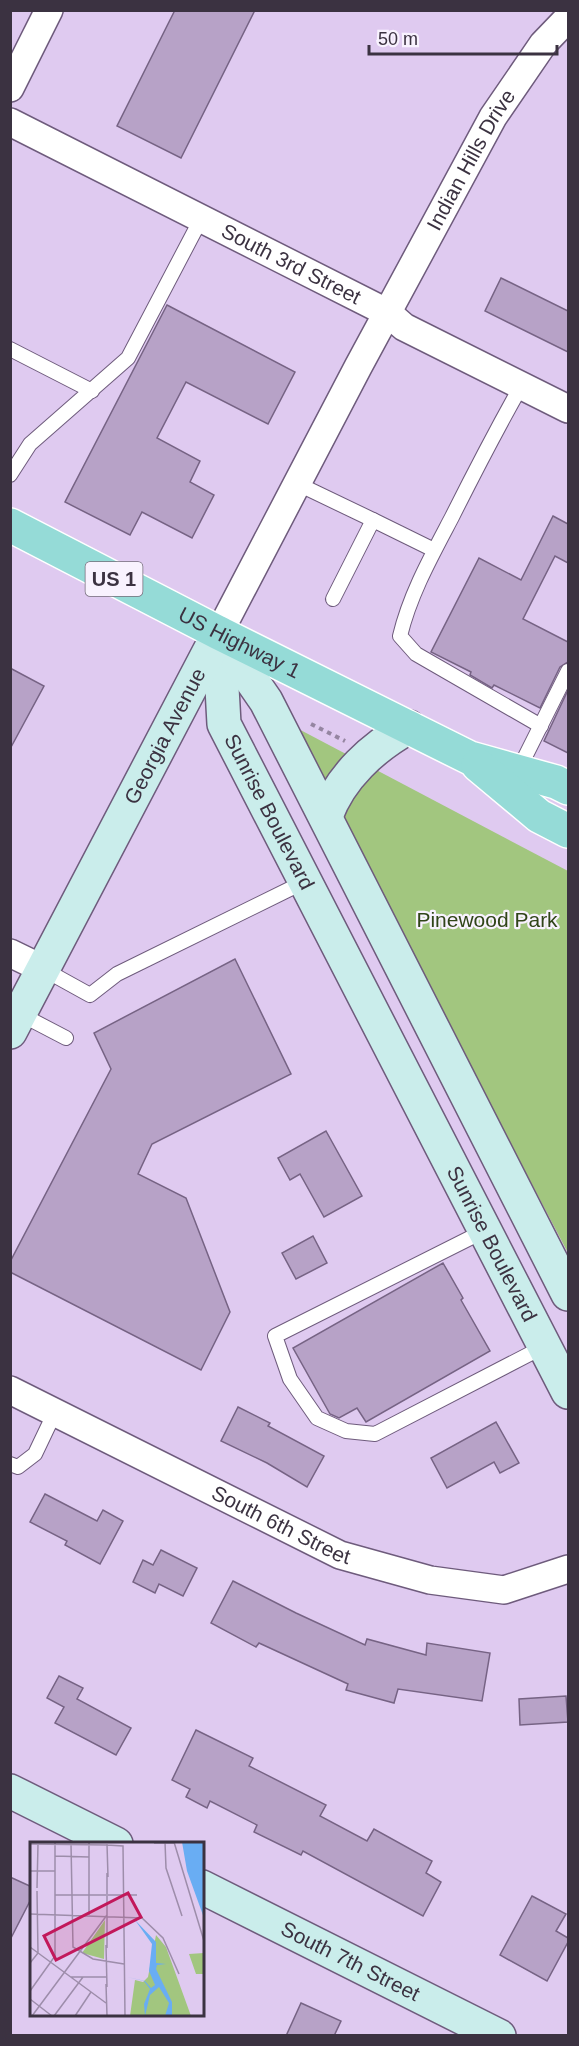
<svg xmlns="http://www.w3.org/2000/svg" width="579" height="2046" font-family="Helvetica,sans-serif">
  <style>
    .green { fill: #a2c67f }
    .building { fill: #b7a2c7; stroke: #766384; stroke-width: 1.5 }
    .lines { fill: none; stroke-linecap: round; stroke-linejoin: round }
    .lane-casing { stroke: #6e5b7c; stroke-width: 16 }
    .street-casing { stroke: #6e5b7c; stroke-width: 30 }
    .secondary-casing { stroke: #6e5b7c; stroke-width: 36 }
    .primary-casing { stroke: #fff; stroke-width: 36 }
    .path { stroke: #9585a1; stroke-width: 4; stroke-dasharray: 4.5 4.5; stroke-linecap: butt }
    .lane { stroke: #fff; stroke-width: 14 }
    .street { stroke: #fff; stroke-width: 27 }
    .secondary { stroke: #caedeb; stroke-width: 33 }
    .primary { stroke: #95dbd7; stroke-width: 33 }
    .labels { text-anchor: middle; stroke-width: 4.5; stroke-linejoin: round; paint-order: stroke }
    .shield { fill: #f8f2fe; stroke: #746c7a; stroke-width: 1.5 }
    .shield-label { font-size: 20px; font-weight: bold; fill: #3b3241 }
    .street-label { font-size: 21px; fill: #3b3241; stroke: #f8f2fe }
    .park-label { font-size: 21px; fill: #304518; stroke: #f8f2fe }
    .inset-road { fill: none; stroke: #9d8daa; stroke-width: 1.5 }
    .view { fill: #c2185b; fill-opacity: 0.15; stroke: #c2185b; stroke-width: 3 }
    .inset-edge { fill: none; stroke: #3b3241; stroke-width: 3 }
  </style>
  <rect width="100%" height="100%" fill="#dfcaf0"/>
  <polygon class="green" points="291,725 568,871 568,1253"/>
  <g class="building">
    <polygon points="175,10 255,10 181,158 117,126"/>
    <polygon points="501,278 568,311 568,352 485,311"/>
    <polygon points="167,305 295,372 268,424 186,382 157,438 200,461 190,482 214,495 192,538 142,512 130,535 65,502"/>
    <polygon points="553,516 568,524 568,563 555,556 523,619 568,642 568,662 560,667 540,708 494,685 492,688 470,675 471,672 431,652 479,558 521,580"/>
    <polygon points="10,668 44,686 10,749"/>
    <polygon points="568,690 568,753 544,741"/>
    <polygon points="235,959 291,1074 152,1144 138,1174 186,1198 230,1312 201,1370 10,1272 10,1262 111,1069 94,1033"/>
    <polygon points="326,1131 362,1196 324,1217 300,1174 290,1180 278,1158"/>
    <polygon points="313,1236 327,1263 296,1279 282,1253"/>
    <polygon points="443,1263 463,1298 461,1300 490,1351 366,1422 357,1408 339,1418 330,1414 293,1348"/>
    <polygon points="238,1407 270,1423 268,1426 324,1456 307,1487 267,1463 221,1441"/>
    <polygon points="496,1422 519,1463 500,1473 494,1462 447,1488 431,1458"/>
    <polygon points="45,1494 97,1521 103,1510 123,1521 100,1564 65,1545 67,1541 30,1522"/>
    <polygon points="161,1550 197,1568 183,1596 159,1584 155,1593 133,1582 143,1560 153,1565"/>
    <polygon points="233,1581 296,1613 365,1645 367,1639 426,1655 427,1643 490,1653 482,1701 398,1689 394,1703 346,1690 348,1684 259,1643 256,1647 211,1623"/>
    <polygon points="59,1676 83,1688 77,1699 131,1728 116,1755 55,1723 64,1707 47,1698"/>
    <polygon points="566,1696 568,1722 520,1725 519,1699"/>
    <polygon points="196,1730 253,1758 249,1766 326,1805 320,1816 367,1841 374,1829 432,1861 426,1873 441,1882 423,1916 303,1851 301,1855 254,1832 257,1825 210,1801 207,1808 186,1797 190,1789 172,1780"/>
    <polygon points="10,1877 32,1887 32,1897 10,1940"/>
    <polygon points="532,1896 566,1914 556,1931 568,1938 568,1942 547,1981 500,1955"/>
    <polygon points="301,2003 341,2021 334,2036 286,2036"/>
  </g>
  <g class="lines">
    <defs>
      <g id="lane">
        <polyline points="10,349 92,391"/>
        <path d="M521,386c-24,43 -47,87 -69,131 -20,38 -42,77 -52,119l16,18 125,72"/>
        <polyline points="10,475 30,444 128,358 201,219"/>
        <polyline points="298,484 373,520"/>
        <polyline points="333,599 373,520 434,550"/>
        <polyline points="518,771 568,671"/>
        <polyline points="43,969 90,995 117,974 304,882"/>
        <polyline points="20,1014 66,1038"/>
        <polyline points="486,1230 275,1336 290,1379 317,1418 346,1431 375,1434 545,1346"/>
        <polyline points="10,1464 18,1467 35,1454 55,1412"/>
      </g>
      <g id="street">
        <polyline points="10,88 49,10"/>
        <path id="s1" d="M10,122l378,191 16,14 164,82"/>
        <path id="s2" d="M219,633l139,-266 135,-250 50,-73 25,-26"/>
        <polyline points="10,953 43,969"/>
        <path id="s3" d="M10,1390l330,165 90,25 74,10 64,-21"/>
      </g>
      <g id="secondary">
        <path id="s4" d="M219,633l5,91 344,668"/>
        <polyline points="219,633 266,701 568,1294"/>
        <path d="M326,816c14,-39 47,-69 83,-89"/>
        <path id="s5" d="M10,1032l209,-399"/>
        <polyline points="10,1791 116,1844"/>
        <path id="s6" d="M202,1887l297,149"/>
      </g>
      <g id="primary">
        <path id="s7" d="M10,525l209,108 251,125 86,24 12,6"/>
        <polyline points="478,765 539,816 568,831"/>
      </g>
    </defs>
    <use href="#lane" class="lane-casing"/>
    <use href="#street" class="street-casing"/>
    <use href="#secondary" class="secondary-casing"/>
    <use href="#primary" class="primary-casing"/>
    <polyline class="path" points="311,724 345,741"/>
    <use href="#lane" class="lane"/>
    <use href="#street" class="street"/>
    <use href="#secondary" class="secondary"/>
    <use href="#primary" class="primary"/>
  </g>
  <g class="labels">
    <rect class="shield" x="85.5" y="562" width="57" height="34" rx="4.5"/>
    <g class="shield-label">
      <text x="114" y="586">US 1</text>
    </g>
    <g class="street-label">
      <text dy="7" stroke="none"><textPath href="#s2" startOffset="536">Indian Hills Drive</textPath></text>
      <text dy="7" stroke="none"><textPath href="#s1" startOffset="315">South 3rd Street</textPath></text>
      <text dy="7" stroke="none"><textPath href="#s7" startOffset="258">US Highway 1</textPath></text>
      <text dy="7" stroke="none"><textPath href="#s5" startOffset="334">Georgia Avenue</textPath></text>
      <text dy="7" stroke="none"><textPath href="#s4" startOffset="190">Sunrise Boulevard</textPath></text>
      <text dy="7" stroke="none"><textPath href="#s4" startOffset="676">Sunrise Boulevard</textPath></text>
      <text dy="7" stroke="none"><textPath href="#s3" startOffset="303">South 6th Street</textPath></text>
      <text dy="7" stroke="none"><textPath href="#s6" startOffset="166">South 7th Street</textPath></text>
    </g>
    <g class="park-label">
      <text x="487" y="927">Pinewood Park</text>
    </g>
  </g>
  <g transform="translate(30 1842)">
    <rect width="174" height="174" fill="#dfcaf0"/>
    <path d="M75,78l-1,39 -22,-6zM126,93l10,12 25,69h-61l5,-36 8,2 5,-5zM174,111v21h-8l-7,-20z" fill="#a2c67f"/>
    <path d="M152,0h22v76l-17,-47zM105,78l21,22v21l10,1 -9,1 -1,4 16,33v14h-7l4,-13 -10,-16 -9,8 -5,21 -1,-12 6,-15 -6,-8 -17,-4 18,4 6,7 4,-3 -6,-14 3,-27z" fill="#69adf3"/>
    <path class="inset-road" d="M135,0l1,26 16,48M144,0l30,99M59,1v72M124,1h20M0,2l77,1M41,2l2,103 20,12 31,5M77,2l1,33M77,3l16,1 2,170M25,14l34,1M0,29h25M7,46l1,-44M25,53h51M78,53h29M0,72l112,4 21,20 16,36M76,103l1,42M0,105l76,56M77,106v-75M0,121l8,-10 -1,-62M41,135h35M76,142l1,32M0,149l25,-35v-113M0,157l22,17M2,174l75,-101M24,174l29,-39M45,174l16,-24"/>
    <path class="view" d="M98,51l13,24 -85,43 -12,-24z"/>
    <rect width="174" height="174" class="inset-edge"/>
  </g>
  <rect width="579" height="2046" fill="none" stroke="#3b3241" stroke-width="24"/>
  <path d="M369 45v9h188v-9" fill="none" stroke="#3b3241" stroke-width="3"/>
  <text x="378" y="45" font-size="18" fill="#3b3241" stroke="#f8f2fe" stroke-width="4.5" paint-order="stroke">50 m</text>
</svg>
